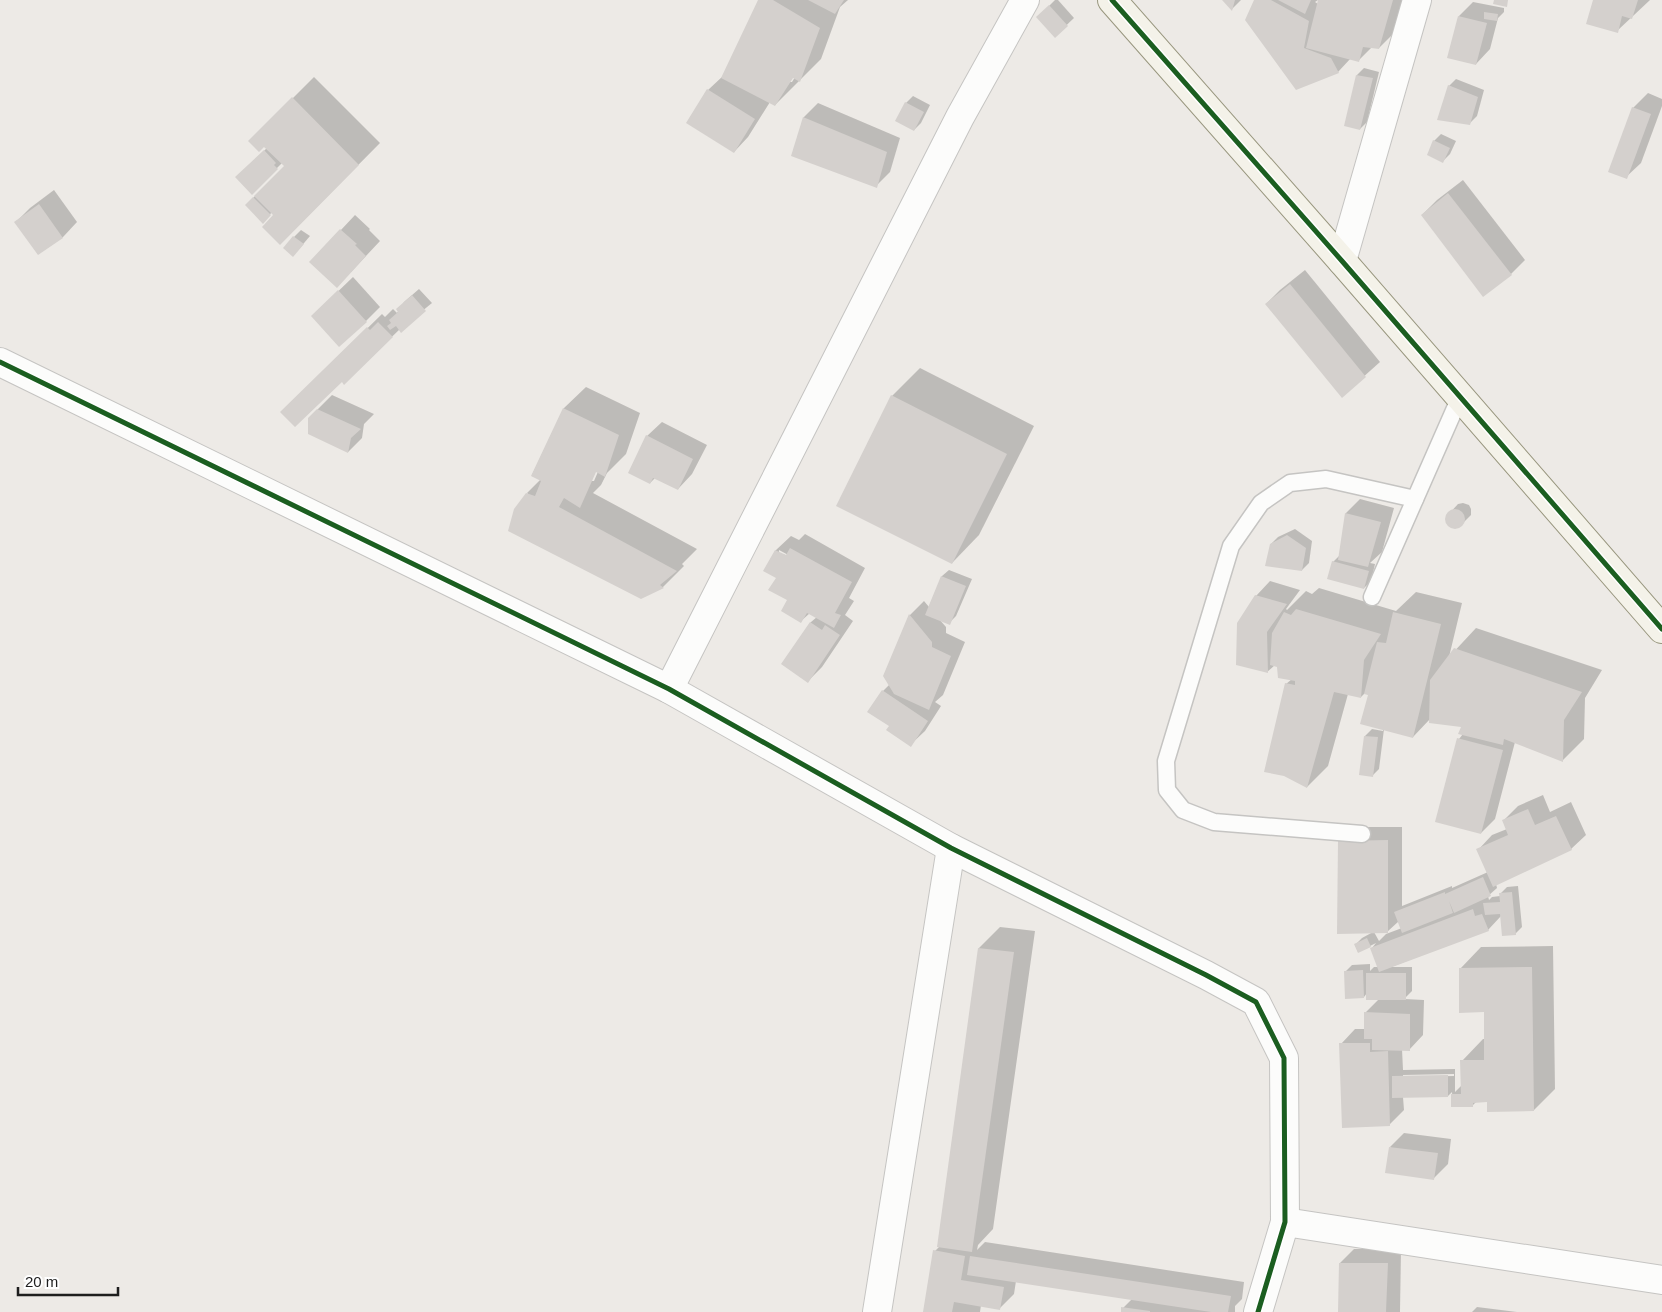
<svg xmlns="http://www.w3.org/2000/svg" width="1662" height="1312" font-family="Helvetica,sans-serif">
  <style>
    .shadow { fill: #0003; fill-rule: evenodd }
    .building { fill: #d4d0cd }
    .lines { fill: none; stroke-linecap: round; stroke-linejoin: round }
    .lane-casing { stroke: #c5c4c2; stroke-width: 19 }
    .street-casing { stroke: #c5c4c2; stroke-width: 30 }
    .secondary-casing { stroke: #98967e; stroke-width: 30 }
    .lane { stroke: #fcfcfb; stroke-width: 16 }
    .street { stroke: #fcfcfb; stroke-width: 28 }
    .secondary { stroke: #f4f2e9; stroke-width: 28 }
    .cycleway-casing { stroke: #fff; stroke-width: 8 }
    .cycleway { stroke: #1b5e20; stroke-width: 5 }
  </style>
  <rect width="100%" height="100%" fill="#edeae6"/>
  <g class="shadow">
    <path d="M760,0h88l-8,7 -19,52 -46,46 -5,-3 -22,35 -14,15 -26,-62 15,-14zM795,73l2,1 -5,8h-3z"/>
    <polygon points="1055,0 1058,0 1074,18 1055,36 1038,17"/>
    <polygon points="1224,0 1241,0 1232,9"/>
    <polygon points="1255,0 1318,0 1315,2 1318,4 1319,0 1407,0 1400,27 1379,48 1372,47 1359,60 1351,58 1338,72 1296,88"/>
    <polygon points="1594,0 1650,0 1617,31"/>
    <polygon points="1473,2 1504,8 1504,12 1498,18 1490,49 1476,64 1459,16"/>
    <polygon points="1364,68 1379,72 1367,122 1360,129 1357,75"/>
    <polygon points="314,77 380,143 280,244 275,215 272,212 263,222 246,205 285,166 282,163 252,193 244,170 267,148 250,141"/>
    <polygon points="1456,79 1484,90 1477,116 1470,123 1449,86"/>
    <polygon points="1648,93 1662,99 1662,106 1641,163 1626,177 1610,171 1633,108"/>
    <polygon points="913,96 930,105 921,123 914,130 906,103"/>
    <polygon points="818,103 900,138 890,172 876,186 793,155 804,117"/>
    <polygon points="1441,134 1456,141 1450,154 1443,161 1434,141"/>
    <polygon points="1463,180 1525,260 1511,274 1422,215 1437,200"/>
    <polygon points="54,190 77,222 63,237 38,254 16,222 30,208"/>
    <polygon points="355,215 370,229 369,230 380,241 351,272 311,262"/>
    <polygon points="301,230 310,236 299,249 294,237"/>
    <polygon points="1305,270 1380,362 1342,396 1266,304 1280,290"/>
    <polygon points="353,277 380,307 366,321 327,302"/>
    <polygon points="419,289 432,303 400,329 344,383 342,380 282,412 382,314 385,317 393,309 397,313 404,302"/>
    <polygon points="920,368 1034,426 979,535 952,563 892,396"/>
    <path d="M586,387l54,26 -14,41 -19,19 -6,12 -8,8 104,56 -15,15 2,2 -21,21 -22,11 -114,-105 14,-14 -9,-4 32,-67zM598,466l2,1 -6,14h-3z"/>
    <polygon points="332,395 374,414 364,424 362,438 348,452 309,418"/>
    <polygon points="662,422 707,445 692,474 678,489 655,478 650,483 647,436"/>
    <polygon points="1360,499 1394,508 1382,552 1370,563 1375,564 1371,581 1364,588 1333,562 1340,555 1346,513"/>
    <polygon points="1463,503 1469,505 1471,509 1471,515 1459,527 1454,528 1449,526 1447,521 1447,516 1458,504"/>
    <polygon points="1295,529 1312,541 1309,563 1302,570 1271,544 1278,537"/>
    <path d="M805,534l60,34 -16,30 5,3 -9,14 8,6 -31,46 -14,14 -25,-17 28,-42 6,-5 -7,-4 -9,8 -23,-44 -13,-6 11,-21 15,-14 8,4zM779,550l13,7 -13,-4z"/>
    <polygon points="949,570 972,579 956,616 949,623 939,619 946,627 946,633 965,642 943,695 935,702 941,706 925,731 910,745 891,726 883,691 890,684 910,615 924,601 929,607 942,576"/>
    <polygon points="1270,581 1300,590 1286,609 1287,610 1306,591 1312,594 1319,588 1396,611 1416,592 1462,603 1449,657 1476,628 1602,670 1585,698 1584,739 1563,760 1515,742 1495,819 1481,833 1459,739 1463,734 1462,726 1430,719 1413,737 1384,729 1379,769 1372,776 1365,736 1372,729 1383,731 1383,729 1369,695 1365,693 1361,697 1348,694 1328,766 1307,787 1286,684 1292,679 1279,666 1275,665 1267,672 1256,596"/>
    <path d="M1543,795l7,17 21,-10 15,33 -15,14 -75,35 1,4 -9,8 1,4 3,-3 8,-1v-2l7,-7 11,-1 4,41 -7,7 -14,-18 -13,14 -97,37h21v24l-8,8 20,1 -1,35 -14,15 -7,-1 1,21 52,-1v23l7,-7v-24l21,-22h2v-28l-25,-42 21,-22 72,-1 2,143 -21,21 -45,-9h-12l-5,5h-19l-1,-14 -4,4 -45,1 1,13 -15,15 -48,-81 14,-15h10v-16l15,-15 -13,-5 -3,4 -19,-25 7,-7 18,-1v7l4,-4h4l-6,-19 4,-5 -18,9 -3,-7 7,-7 11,-6 -34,-91 14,-14h49v79l50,-20v2l36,-16 -10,-22 14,-15 15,-6 -4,-8 15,-15zM1399,921l3,7 -16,6 -7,7 -5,-9h13zM1454,1074v2l-51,1v-2z"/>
    <polygon points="1000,927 1035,931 993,1229 978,1245 977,1250 985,1242 1244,1282 1242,1299 1235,1306 1235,1312 1122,1312 1123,1308 1132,1299 1016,1281 1014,1294 1000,1308 981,1305 980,1312 924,1312 935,1251 940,1246 979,948"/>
    <polygon points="1404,1133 1451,1139 1448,1164 1433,1179 1390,1147"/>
    <polygon points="1354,1249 1401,1249 1400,1312 1339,1312 1340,1263"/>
    <polygon points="1477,1307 1517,1312 1472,1312"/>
  </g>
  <g class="building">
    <polygon points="758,0 773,0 820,28 800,82 793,78 775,106 721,78"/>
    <polygon points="808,0 844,0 835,14"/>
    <polygon points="1222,0 1235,0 1232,11"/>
    <polygon points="1254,0 1271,0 1309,21 1304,48 1331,58 1339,73 1296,90 1245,20"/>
    <polygon points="1278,0 1311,0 1305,14"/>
    <polygon points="1318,0 1393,0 1379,49 1363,47 1359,62 1306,48"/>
    <polygon points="1494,0 1508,0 1507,7 1493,4"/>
    <polygon points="1593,0 1638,0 1632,19 1622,16 1618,33 1586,24"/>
    <polygon points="1049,5 1068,26 1055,38 1036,17"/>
    <polygon points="1484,12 1498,14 1497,21 1484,19"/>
    <polygon points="1458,16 1487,23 1476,65 1447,58"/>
    <polygon points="1356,75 1373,78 1360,130 1344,126"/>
    <polygon points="1448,85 1478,97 1470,125 1437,120"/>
    <polygon points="707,89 755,119 734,153 686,123"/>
    <polygon points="292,97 359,165 280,245 262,227 273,215 254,196 284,166 264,147 259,152 248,141"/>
    <polygon points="905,102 924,112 914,131 895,121"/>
    <polygon points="1632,107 1651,114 1627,179 1608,172"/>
    <polygon points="803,117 887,152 877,188 791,156"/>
    <polygon points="1433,140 1450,148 1443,163 1427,155"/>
    <polygon points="264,150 276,163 274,165 278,169 252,195 235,177"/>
    <polygon points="1448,193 1512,275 1483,297 1421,215"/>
    <polygon points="253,197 271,215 263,224 245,205"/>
    <polygon points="39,204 63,238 38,255 14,222"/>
    <polygon points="340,229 357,244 355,245 366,256 337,288 309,262"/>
    <polygon points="293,236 304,244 293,257 283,248"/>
    <polygon points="1290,284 1366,377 1342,398 1265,304"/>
    <polygon points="338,290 367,322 339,347 311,316"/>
    <polygon points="412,295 426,311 401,333 396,326 390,330 387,326 391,323 389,320 398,312 396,309"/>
    <polygon points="378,322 393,337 344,385 342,382 295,427 280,412 367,327 370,330"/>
    <polygon points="891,395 1007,454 952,564 836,506"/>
    <polygon points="563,408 619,435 605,477 596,472 580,508 564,498 559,507 677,571 660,585 664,588 641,599 508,531 514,509 526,493 535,496 541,481 531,476"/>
    <polygon points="317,409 361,429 351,438 348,453 308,434 308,418"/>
    <polygon points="646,435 693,459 678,490 653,478 650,484 628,473"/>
    <circle cx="1455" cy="519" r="10"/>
    <polygon points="1345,513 1381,522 1368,567 1338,560"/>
    <polygon points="1287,535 1306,548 1302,571 1265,566 1270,544"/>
    <polygon points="790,548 852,582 835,613 841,615 834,628 807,613 801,623 781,611 787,600 768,590 776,578 763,571 775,550 786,555"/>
    <polygon points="1332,561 1369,571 1364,589 1327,579"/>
    <polygon points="941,576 966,586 950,625 925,615"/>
    <polygon points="1255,595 1287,604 1267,632 1268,673 1236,665 1237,623"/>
    <polygon points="1296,609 1381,634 1364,660 1361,698 1334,692 1307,788 1284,776 1264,772 1285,683 1295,685 1295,681 1278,678 1277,667 1270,665 1272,633 1284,612 1291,615"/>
    <polygon points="1393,612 1441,624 1413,738 1360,724 1368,695 1364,694 1377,642 1386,643"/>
    <polygon points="909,614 932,642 932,647 951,656 929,710 894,694 883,676"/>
    <polygon points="810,622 822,630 825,625 840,635 808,683 781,664"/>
    <polygon points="1454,648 1582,692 1564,720 1563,762 1504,739 1503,745 1458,734 1461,727 1429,723 1430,680"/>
    <polygon points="882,690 928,721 911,747 886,730 889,726 867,712"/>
    <polygon points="1364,736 1378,737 1373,777 1359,775"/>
    <polygon points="1457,738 1503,750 1481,834 1435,822"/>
    <polygon points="1528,809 1535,825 1556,816 1572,850 1493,887 1476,849 1508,835 1502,820"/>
    <polygon points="1388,840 1388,933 1337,934 1338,841"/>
    <polygon points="1483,877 1491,896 1454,913 1449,901 1453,913 1402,933 1394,912 1445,892 1445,894"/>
    <polygon points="1512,892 1516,935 1502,936 1500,914 1485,915 1483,903 1500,902 1499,893"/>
    <polygon points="1473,909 1475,916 1482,914 1489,931 1379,972 1370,948"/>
    <polygon points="1367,938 1371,947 1358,953 1354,944"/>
    <polygon points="978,948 1014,952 972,1252 937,1247"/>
    <polygon points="1532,967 1534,1111 1487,1112 1487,1102 1473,1103 1473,1107 1451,1107 1451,1094 1461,1094 1460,1060 1484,1060 1484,1012 1459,1013 1459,968"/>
    <polygon points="1363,970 1364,998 1345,999 1344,971"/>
    <rect x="1366" y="973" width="40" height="27"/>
    <polygon points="1364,1012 1410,1014 1410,1051 1372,1050 1372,1039 1364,1039"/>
    <polygon points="1339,1043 1370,1043 1370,1052 1388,1051 1390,1126 1342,1128"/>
    <polygon points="1448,1075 1448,1097 1392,1098 1392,1076"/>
    <polygon points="1389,1147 1438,1153 1434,1180 1385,1173"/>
    <polygon points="933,1250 965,1256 961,1280 1004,1287 1000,1310 954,1302 952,1312 923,1312"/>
    <polygon points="970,1256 1231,1296 1228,1312 1211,1312 967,1275"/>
    <polygon points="1339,1263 1388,1263 1386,1312 1338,1312"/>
    <polygon points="1121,1307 1150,1311 1150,1312 1121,1312"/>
  </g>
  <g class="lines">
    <defs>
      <g id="lane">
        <polyline points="1372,597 1460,397"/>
        <polyline points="1362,834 1214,822 1183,810 1167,790 1166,761 1231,546 1261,503 1290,483 1326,479 1415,499"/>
      </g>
      <g id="street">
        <polyline points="1342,261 1417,0"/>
        <polyline points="0,362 669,689 951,848 1206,975 1256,1002 1284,1058 1285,1222 1258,1312"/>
        <polyline points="669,689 960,117 1025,0"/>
        <polyline points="1285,1222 1662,1280"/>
        <polyline points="877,1312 951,848"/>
      </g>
      <polyline id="secondary" points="1112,0 1342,261 1662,629"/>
    </defs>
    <use href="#lane" class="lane-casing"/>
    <use href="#street" class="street-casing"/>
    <use href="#secondary" class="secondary-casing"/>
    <use href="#lane" class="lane"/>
    <use href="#street" class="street"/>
    <use href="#secondary" class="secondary"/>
    <defs>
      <g id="cycleway">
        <polyline points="1112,0 1342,261 1662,629"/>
        <polyline points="0,362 669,689 951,848 1206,975 1256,1002 1284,1058 1285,1222 1258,1312"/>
      </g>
    </defs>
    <use href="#cycleway" class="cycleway-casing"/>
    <use href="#cycleway" class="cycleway"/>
  </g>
  <path d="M18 1287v8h100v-8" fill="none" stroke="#1e1e1e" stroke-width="2.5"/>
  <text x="25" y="1287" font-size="15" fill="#1e1e1e" stroke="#ffffff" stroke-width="4" paint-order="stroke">20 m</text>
</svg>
